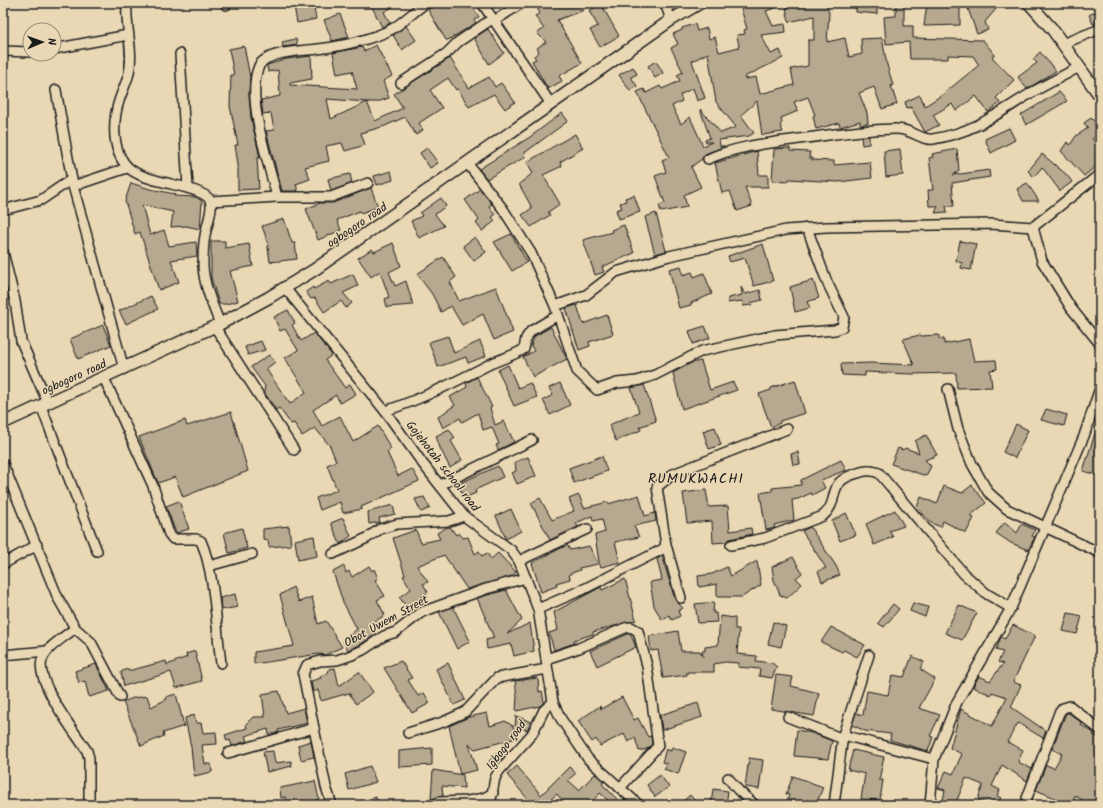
<svg xmlns="http://www.w3.org/2000/svg" width="1103" height="808" font-family="Kalam,sans-serif">
  <style>
    .building { fill: #b7a98f; stroke: #1c1c1c; fill-rule: evenodd }
    .lines { fill: none; stroke-linecap: round; stroke-linejoin: round }
    .minor-casing { stroke: #1c1c1c; stroke-width: 12 }
    .tertiary-casing { stroke: #1c1c1c; stroke-width: 14 }
    .minor { stroke: #ead8b5; stroke-width: 9 }
    .tertiary { stroke: #ead8b5; stroke-width: 11 }
    .labels { text-anchor: middle; stroke-width: 3; stroke-linejoin: round; paint-order: stroke }
    .street-label { font-size: 12px; fill: #1c1c1c; stroke: #ead8b5 }
    .quarter-label { font-size: 14px; letter-spacing: 1px; fill: #1c1c1c; stroke: #ead8b5 }
  </style>
  <rect width="100%" height="100%" fill="#ead8b5"/>
  <filter id="ink" filterUnits="userSpaceOnUse"><feTurbulence type="fractalNoise" baseFrequency=".025" numOctaves="2"/><feDisplacementMap in="SourceGraphic" scale="8" xChannelSelector="R" yChannelSelector="G"/><feConvolveMatrix kernelMatrix="1 2 1 2 8 2 1 2 1" color-interpolation-filters="sRGB"/></filter>
  <g filter="url(#ink)">
    <g class="building">
      <polygon points="313,3 316,19 297,23 294,6"/>
      <polygon points="370,3 399,3 384,12 390,23 382,27"/>
      <polygon points="439,3 470,3 479,17 474,20 476,23 448,40 446,40 428,10"/>
      <polygon points="534,3 581,3 584,10 557,20 582,63 559,76 562,81 548,89 532,61 536,59 534,56 539,52 537,48 546,42 537,33 544,29 535,16 540,13"/>
      <path d="M746,3l41,1 -21,7 7,15 12,-2 1,8 -25,3 10,19 9,-4 3,8 -39,19 1,2 11,-2 4,17 34,-9 -3,-16 17,-3v-26h6v-24l-25,6 -3,-14 12,-3 -1,-2h29l3,10 -2,29 18,-4 4,19 13,-3 -1,-15 21,-1 5,27 6,20 -2,1 6,18 -15,5 -8,-22 -15,6 8,20 1,10 -8,2v-4l-20,6 -1,-4 -23,6 -3,-13 2,-1 -7,-18 -14,5 4,9 -17,7 1,5 -2,2 3,7 -21,3 -5,-34 -16,14 13,18 -5,3 -30,4 1,6h5l-20,8 -3,5 -11,8 10,20 -17,8 3,12 -26,5 -2,-7 6,-2 -10,-27 11,-4 -4,-12 7,-3 -32,-65 7,-3 2,4 14,-7 2,3 18,-8 -3,-6 6,-3 -12,-24 7,-4 -5,-10 9,-4v-2l13,-4 2,7 10,-3 2,11 6,-2 4,15 20,-5 -2,-12 8,-1 -1,-4 3,-1 -7,-24zM708,53l8,49 20,25 -15,6 -21,-24 10,29 -5,2 1,2h6l-9,4 -13,-29 -9,7 -9,-18 10,-5 -2,-6 13,-7 4,13 8,-3 -13,-37z"/>
      <polygon points="856,3 877,3 877,14 856,12"/>
      <polygon points="896,3 904,3 904,26 913,26 913,38 983,40 995,55 992,57 1014,80 996,98 1000,103 988,112 976,96 956,111 952,104 933,115 939,125 925,132 911,107 907,108 905,102 920,95 925,106 942,95 979,65 973,56 948,55 948,59 910,59 909,42 886,44 884,17 896,16"/>
      <polygon points="927,3 960,3 960,25 924,26"/>
      <polygon points="966,3 988,3 996,9 985,22 988,30 977,34"/>
      <polygon points="601,4 619,36 600,47 590,30 598,26 589,11"/>
      <polygon points="1100,9 1100,21 1093,24 1089,15"/>
      <polygon points="340,14 349,37 332,41 324,20"/>
      <polygon points="406,26 416,40 402,50 393,35"/>
      <polygon points="488,29 504,53 489,64 474,38"/>
      <polygon points="296,39 297,45 283,47 282,42"/>
      <path d="M376,45l16,31 -9,5 6,17 -12,4h-10l8,19 28,-13 -9,-14 56,-36 19,30 20,-11 6,10 6,-4 14,19 -10,7 -11,-15 -25,13 -11,-18 -2,1 -8,-12 -18,12 12,18 -23,15 4,7 -7,5 -11,-18 -20,9 -24,7 4,12 -20,6 -3,-8 -16,3 3,15 -24,6 5,12 -14,5 2,7h-16l-16,-60 8,-1 -3,-17 -8,1 -2,-14 19,-4 -2,-26 -10,2 -1,-7 20,-6 24,-3 1,23 -22,4v2l67,4 -5,-18 -15,3 -4,-21 29,-6 2,4zM327,99l40,3 -36,17z"/>
      <polygon points="244,46 250,77 249,95 251,118 260,158 257,158 259,189 238,190 238,164 235,145 238,145 230,106 231,75 234,75 229,49"/>
      <polygon points="1040,52 1056,71 1027,89 1018,77 1037,63 1033,59"/>
      <polygon points="656,61 663,73 655,78 648,66"/>
      <polygon points="633,67 637,74 631,77 637,86 630,91 619,75"/>
      <polygon points="1059,92 1067,101 1026,125 1021,115"/>
      <polygon points="562,113 568,121 523,154 525,157 487,179 479,169 530,137"/>
      <polygon points="1091,118 1100,127 1100,133 1092,139 1100,147 1100,168 1096,166 1084,176 1061,151 1067,142 1070,145 1076,136 1088,128 1084,123"/>
      <polygon points="1009,128 1015,140 991,153 985,139"/>
      <polygon points="575,134 583,148 560,162 562,166 543,175 560,204 548,212 550,215 531,227 522,215 532,208 519,184 533,173 527,162"/>
      <polygon points="869,136 869,144 862,145 861,137"/>
      <polygon points="427,148 438,163 430,168 420,153"/>
      <polygon points="790,148 790,151 810,152 809,158 812,158 812,160 834,161 834,165 870,162 872,178 838,182 789,179 788,182 772,181 774,149"/>
      <polygon points="900,149 903,175 886,177 884,151"/>
      <polygon points="957,149 959,171 953,175 989,170 990,177 952,183 954,206 946,206 947,212 935,213 938,206 929,206 928,190 933,190 929,158 933,157 932,154"/>
      <polygon points="757,151 759,175 768,175 768,187 745,187 752,206 737,211 730,191 722,193 715,163"/>
      <polygon points="1042,154 1067,175 1072,182 1060,191 1042,167 1034,177 1028,171"/>
      <polygon points="391,171 393,180 377,185 374,176"/>
      <polygon points="350,174 352,183 331,191 328,179"/>
      <polygon points="131,183 150,189 175,194 174,196 196,197 202,201 200,229 186,226 171,227 173,212 142,205 150,235 164,230 169,246 196,242 197,256 171,260 179,282 159,290 140,232 135,234 125,201"/>
      <polygon points="1027,183 1039,201 1023,201 1017,189"/>
      <polygon points="371,188 378,207 361,213 360,211 337,220 341,230 318,240 306,209 320,203 333,203"/>
      <polygon points="480,189 492,204 489,206 495,215 492,217 495,221 482,231 476,223 479,220 465,200"/>
      <polygon points="634,195 640,212 619,219 616,210 622,208 620,203 626,201 625,198"/>
      <polygon points="441,198 446,206 435,214 444,226 419,238 411,221 422,216 420,213"/>
      <polygon points="656,213 666,251 655,254 645,217"/>
      <polygon points="284,219 292,243 295,243 297,259 270,262 267,240 262,226"/>
      <polygon points="624,225 634,253 602,267 604,272 595,275 583,240 612,232 611,230"/>
      <polygon points="511,234 527,262 512,271 494,242"/>
      <polygon points="475,237 486,252 474,261 463,246"/>
      <polygon points="211,241 225,241 225,248 249,244 253,266 230,271 238,301 226,304 219,304 211,278"/>
      <polygon points="960,241 976,244 971,270 961,268 962,263 956,261"/>
      <polygon points="393,243 401,266 389,272 395,286 406,281 413,305 387,307 385,299 389,297 380,271 371,277 358,258 372,249 374,252"/>
      <polygon points="763,244 773,281 754,286 745,258 730,262 728,256"/>
      <polygon points="443,257 456,277 450,282 459,301 496,287 513,332 494,340 483,314 462,325 451,306 441,312 432,294 417,274"/>
      <polygon points="681,266 683,275 692,272 694,277 704,273 712,294 691,303 691,305 679,308 669,269"/>
      <polygon points="353,274 358,286 343,293 352,303 346,308 341,301 324,312 315,298 311,299 306,292 313,287 314,289 329,281 331,284"/>
      <polygon points="813,280 819,298 807,302 810,308 795,312 790,287"/>
      <polygon points="741,287 745,294 760,290 762,300 750,303 752,305 743,306 742,301 728,303 728,298 742,295"/>
      <polygon points="151,296 158,309 126,324 119,311"/>
      <polygon points="577,305 583,324 607,315 613,334 589,342 590,346 579,350 566,308"/>
      <polygon points="288,310 295,323 292,325 301,341 314,333 332,355 325,360 345,388 350,384 356,394 340,403 336,395 313,410 322,426 340,416 353,442 378,426 391,449 387,452 398,476 412,469 419,481 361,507 362,509 343,513 340,502 320,510 316,498 337,490 327,465 336,461 330,446 315,428 302,436 294,423 291,424 279,408 276,410 264,392 265,386 251,367 269,355 275,362 266,369 290,404 306,392 285,358 298,350 285,329 280,331 274,317"/>
      <polygon points="103,325 111,345 78,359 70,339"/>
      <polygon points="705,326 710,338 693,344 689,331"/>
      <polygon points="551,327 567,359 533,377 523,357 534,351 531,345 535,336"/>
      <polygon points="920,335 921,336 939,335 939,339 944,339 944,344 969,339 974,361 996,360 997,369 990,370 992,387 957,388 956,373 912,374 865,372 865,376 842,375 841,364 871,363 914,365 903,339"/>
      <polygon points="448,336 454,353 480,341 486,356 468,363 466,357 438,367 429,342"/>
      <polygon points="261,341 265,350 248,355 245,347"/>
      <polygon points="701,361 710,390 733,382 737,390 682,409 673,373 691,363"/>
      <polygon points="508,365 518,388 530,383 537,397 514,406 498,370"/>
      <polygon points="477,377 492,407 490,408 495,425 504,421 514,442 498,450 496,445 499,444 492,427 483,430 478,413 462,422 460,418 443,428 438,417 455,405 450,397 467,387 466,383"/>
      <polygon points="795,380 805,413 780,421 780,423 771,427 759,394 771,390 771,388"/>
      <polygon points="560,383 570,405 550,415 543,400 553,395 549,388"/>
      <polygon points="644,385 656,421 639,427 641,430 616,441 609,425 639,412 631,388"/>
      <polygon points="1046,409 1067,415 1064,426 1041,420"/>
      <polygon points="231,412 248,471 183,497 175,477 158,483 139,437 185,420 187,426"/>
      <polygon points="1016,424 1028,430 1015,458 1003,452"/>
      <polygon points="1098,424 1100,424 1100,476 1083,471"/>
      <polygon points="715,427 721,445 709,449 703,431"/>
      <polygon points="449,429 455,438 451,441 462,460 450,468 440,448 436,436"/>
      <polygon points="926,435 937,455 925,460 931,466 926,476 891,464 898,448 903,450 905,448 919,453 915,441"/>
      <polygon points="798,452 800,464 793,465 791,454"/>
      <polygon points="602,456 607,471 574,483 569,468"/>
      <polygon points="528,457 536,476 517,484 512,473 516,471 515,462"/>
      <polygon points="841,460 846,470 821,480 825,488 812,495 811,493 798,499 792,500 794,520 774,525 775,528 766,530 760,493 772,491 772,488 801,485 801,480"/>
      <polygon points="498,466 503,477 475,490 476,493 464,498 458,484"/>
      <polygon points="972,485 986,503 970,516 974,518 966,533 943,521 941,527 931,523 917,507 921,497 937,504 944,486 962,493"/>
      <polygon points="706,490 709,507 728,506 730,531 751,528 752,534 730,539 726,542 713,543 712,521 687,523 683,493"/>
      <polygon points="579,495 584,508 608,502 608,504 639,495 645,516 655,513 656,521 634,526 639,537 615,542 620,562 601,567 599,563 595,535 605,532 602,519 593,521 592,516 576,523 578,527 550,540 531,503 540,498 552,520 574,511 569,499"/>
      <polygon points="424,497 430,508 421,512 415,499"/>
      <polygon points="179,501 189,529 176,533 166,506"/>
      <polygon points="393,505 395,514 379,518 380,522 369,524 368,512"/>
      <polygon points="511,509 521,531 506,539 496,516"/>
      <polygon points="895,510 904,526 889,531 893,537 874,545 866,524"/>
      <polygon points="846,513 856,535 840,541 832,521"/>
      <polygon points="343,518 351,536 340,544 331,523"/>
      <polygon points="1005,522 1017,533 1022,524 1035,530 1032,536 1035,537 1028,550 1011,543 996,533"/>
      <polygon points="289,526 291,545 269,547 268,540 263,539 263,529"/>
      <polygon points="447,527 450,527 456,535 459,533 463,538 468,537 475,554 479,551 482,556 487,553 491,559 498,553 516,572 512,576 467,589 444,555 417,566 428,582 423,584 428,592 418,600 421,606 411,613 399,597 411,589 403,576 405,575 393,538 416,530 421,543 440,539 437,533"/>
      <polygon points="810,527 836,566 840,575 822,582 818,571 826,568 802,531"/>
      <polygon points="242,528 247,548 229,553 224,533"/>
      <polygon points="314,536 317,556 298,560 295,540"/>
      <polygon points="567,545 570,550 589,546 598,564 579,568 580,570 569,574 570,579 556,583 557,586 541,592 532,563"/>
      <polygon points="662,556 675,600 683,608 678,611 680,616 672,620 669,615 662,620 654,606 650,582 662,580 657,559"/>
      <polygon points="793,557 802,573 796,578 802,584 787,598 780,595 774,580 772,567"/>
      <polygon points="757,561 761,585 742,597 717,597 717,584 699,587 698,576 712,574 727,567 731,576"/>
      <polygon points="344,566 346,573 349,571 352,577 369,566 372,571 374,569 378,578 375,580 385,596 377,600 385,615 374,622 376,624 372,627 376,634 360,645 348,650 343,641 357,629 343,602 333,572"/>
      <polygon points="625,579 636,620 593,632 593,634 574,640 575,643 554,650 549,633 558,630 554,612 601,587 602,590"/>
      <polygon points="293,587 299,602 312,597 318,624 326,621 342,647 325,655 319,654 254,664 254,652 294,646 280,595"/>
      <polygon points="506,590 522,620 507,634 530,623 534,651 514,656 511,644 487,649 486,640 494,638 477,598"/>
      <polygon points="235,594 238,607 221,610 220,598"/>
      <polygon points="714,602 713,613 716,613 717,622 698,623 695,604"/>
      <polygon points="913,603 928,607 925,617 910,611"/>
      <polygon points="893,604 899,609 884,627 878,623"/>
      <polygon points="959,605 977,613 962,640 945,633"/>
      <polygon points="453,607 470,641 457,649 439,612"/>
      <polygon points="1068,613 1082,616 1077,634 1063,631"/>
      <polygon points="720,616 735,618 735,629 739,629 737,654 757,656 756,661 772,663 777,667 772,678 759,676 760,669 738,667 739,663 725,662 714,664 714,672 687,672 687,675 663,678 658,650 651,651 649,636 678,631 681,651 700,651 703,657 702,651 705,651 705,647 718,645"/>
      <polygon points="773,622 786,626 781,647 768,644"/>
      <polygon points="1013,625 1035,636 1013,682 1021,685 1011,707 1046,731 1043,738 1018,723 1007,742 1023,750 1018,762 1032,769 1027,781 1002,765 992,786 1000,790 997,796 1001,798 997,805 988,805 978,799 983,785 966,778 955,805 942,805 945,790 938,788 946,771 953,774 962,754 950,748 961,709 992,726 1007,697 992,692 991,695 973,687 979,676 990,681 1003,664 998,662 1003,652 996,650 1001,637 1005,639"/>
      <polygon points="831,627 865,645 857,657 844,650 842,652 821,642"/>
      <polygon points="630,633 636,647 597,666 590,651"/>
      <polygon points="195,651 202,681 176,688 171,672 124,686 121,672 127,669 128,671 166,661 167,665 187,657 186,654"/>
      <polygon points="912,656 924,662 920,669 935,679 919,708 940,715 930,736 933,737 928,751 890,740 891,734 865,731 852,725 856,713 863,715 867,691 888,695 892,675 904,677"/>
      <polygon points="401,661 412,678 408,680 418,696 424,693 430,703 412,713 384,668"/>
      <polygon points="448,663 465,700 454,705 436,669"/>
      <polygon points="96,664 109,691 89,697 85,681 79,683 75,671"/>
      <polygon points="335,668 339,686 359,672 373,692 356,704 349,693 321,701 318,690 313,692 311,681 321,678 320,676 328,673 329,669"/>
      <polygon points="776,675 793,677 791,686 819,693 814,716 771,709"/>
      <polygon points="538,678 539,692 542,691 544,702 540,706 516,711 517,696 515,681"/>
      <polygon points="279,691 286,713 304,708 307,723 278,730 279,732 269,735 268,729 245,736 247,741 232,746 230,740 227,741 225,735 247,728 246,724 253,717 265,717 262,694"/>
      <polygon points="176,694 184,726 163,733 164,736 141,746 123,702 133,698 147,696 151,707 167,699 166,697"/>
      <polygon points="622,697 634,720 638,718 648,737 651,736 652,744 647,749 639,751 635,738 628,742 624,734 600,746 596,739 592,742 578,721 600,706 601,709"/>
      <polygon points="698,703 702,717 662,730 660,715"/>
      <polygon points="487,713 490,726 505,721 513,726 517,738 475,749 469,744 477,770 460,774 449,726 469,717"/>
      <polygon points="1066,713 1069,713 1082,723 1081,725 1094,733 1093,735 1100,738 1100,805 1089,805 1075,795 1072,805 1060,805 1053,802 1055,798 1036,790 1046,765 1054,768 1062,754 1052,749"/>
      <polygon points="194,715 196,723 201,723 203,733 216,732 217,744 202,745 205,764 211,764 212,772 194,776 191,747 185,718"/>
      <polygon points="516,716 531,722 527,730 515,726"/>
      <polygon points="797,730 812,733 832,741 828,759 794,756"/>
      <polygon points="311,741 314,757 301,760 298,745"/>
      <polygon points="672,747 686,752 678,774 664,769 667,764 662,762 666,749 671,751"/>
      <polygon points="432,748 432,765 399,767 399,751"/>
      <polygon points="853,750 884,757 879,780 883,780 880,800 861,799 865,774 848,770"/>
      <polygon points="273,751 275,763 291,761 292,766 267,772 263,752"/>
      <polygon points="499,751 505,755 495,766 489,761"/>
      <polygon points="749,758 763,760 759,789 745,787"/>
      <polygon points="370,766 376,782 349,790 345,774"/>
      <polygon points="517,766 541,795 569,767 576,773 568,780 579,790 595,774 604,782 602,784 623,805 613,805 600,793 589,805 566,805 557,794 544,805 533,805 507,775"/>
      <polygon points="433,770 463,775 464,788 442,786 443,796 431,799"/>
      <polygon points="660,775 669,787 655,797 647,785"/>
      <polygon points="793,776 823,787 816,805 786,805 789,795 786,794"/>
      <polygon points="315,781 319,799 316,800 317,803 286,805 286,797 281,798 280,788"/>
      <polygon points="713,789 728,791 726,805 711,805"/>
      <polygon points="690,795 698,805 679,805"/>
      <polygon points="376,797 378,805 356,805 356,803"/>
    </g>
    <g class="lines">
      <defs>
        <g id="minor">
          <path d="M127,3c-2,23 7,47 2,70 -2,9 -7,18 -10,28 -4,12 -5,23 -4,36 4,36 25,39 56,47 9,2 35,8 39,16 4,9 -4,26 -5,36 -2,9 -2,20 -2,30 1,20 10,40 17,58"/>
          <polyline points="482,3 551,104"/>
          <polyline points="665,3 671,20"/>
          <polyline points="226,5 226,3"/>
          <polyline points="494,21 522,3"/>
          <polyline points="1062,44 1100,29"/>
          <polyline points="54,49 128,35"/>
          <polyline points="3,51 30,52"/>
          <polyline points="180,54 188,188"/>
          <polyline points="401,83 447,53 458,42 492,19"/>
          <polyline points="56,90 73,186 124,369"/>
          <path d="M708,159c31,-14 65,-16 98,-21 30,-4 60,-9 90,-9 16,0 26,12 37,10 42,-7 64,-25 98,-46 16,-9 32,-17 48,-26"/>
          <polyline points="467,163 503,209 531,253 555,306 577,371 597,390 617,383 637,381 655,375 702,351 775,335 835,330 842,327 844,317 827,282 807,228"/>
          <polyline points="73,186 127,168"/>
          <path d="M277,197c-8,-33 -32,-100 -18,-131 7,-15 45,-15 59,-17 20,-2 56,-10 74,-20 12,-7 22,-18 34,-26"/>
          <polyline points="210,201 277,197 331,197 368,183"/>
          <polyline points="3,210 41,200 72,179"/>
          <polyline points="1033,227 1042,261 1071,308 1100,344"/>
          <polyline points="3,252 15,301 21,341 48,403"/>
          <polyline points="285,288 385,411 423,464 464,516 511,550 519,561 538,609 553,702 561,719 588,759 639,805"/>
          <polyline points="555,306 586,295 616,272 669,256 786,230 826,227 991,224 1033,227 1100,174"/>
          <polyline points="215,327 294,450"/>
          <path d="M104,378l49,108 16,48 4,5h23l5,2c14,32 15,86 20,122"/>
          <polyline points="948,389 958,429 972,464 988,492 1007,509 1100,553"/>
          <polyline points="41,406 97,551"/>
          <path d="M385,411c37,-12 70,-29 105,-47 11,-5 23,-8 34,-15l2,-11 5,-7 27,-16"/>
          <polyline points="3,464 58,598 75,628 91,642 120,697"/>
          <polyline points="440,485 532,440"/>
          <path d="M731,545l34,-7 58,-22c19,-17 1,-34 35,-43 7,-3 14,-3 21,0l85,101 23,20 24,14"/>
          <polyline points="333,554 367,538 380,529 397,524 449,521 464,516"/>
          <polyline points="519,561 587,529"/>
          <polyline points="3,564 37,545"/>
          <polyline points="209,566 252,554"/>
          <polyline points="681,598 666,545 657,487 673,474 787,429"/>
          <polyline points="538,609 584,589 663,549 666,545"/>
          <path d="M75,628c-10,9 -29,19 -33,32 -7,22 33,72 45,91l2,7v47"/>
          <polyline points="3,655 47,651"/>
          <polyline points="546,659 579,648 625,628 631,627 638,631 647,666 658,746 620,788"/>
          <polyline points="788,717 843,739"/>
          <polyline points="408,733 443,722 465,712 497,678 547,669"/>
          <polyline points="843,735 934,759"/>
          <polyline points="228,753 314,728"/>
          <polyline points="728,778 738,790 755,805"/>
          <polyline points="1027,798 1059,713 1063,708 1070,706 1100,730"/>
          <polyline points="332,805 326,787 303,674 307,665 320,661 337,660 352,655 363,650 384,636 396,632 422,612 486,589 526,578"/>
          <polyline points="433,805 439,802 468,801 484,798 493,793"/>
          <polyline points="490,805 495,778 499,771 532,734 544,710 553,702"/>
          <polyline points="834,805 843,735 869,655"/>
          <polyline points="930,805 934,759 957,702 1011,608 1084,436 1100,388"/>
        </g>
        <g id="tertiary">
          <polyline points="1029,3 1052,29 1100,96"/>
          <polyline points="3,423 220,324 268,298 314,270 671,20 700,3"/>
        </g>
      </defs>
      <use href="#minor" class="minor-casing"/>
      <use href="#tertiary" class="tertiary-casing"/>
      <use href="#minor" class="minor"/>
      <use href="#tertiary" class="tertiary"/>
    </g>
  </g>
  <g class="labels">
    <g class="street-label">
      <text transform="translate(357 225) rotate(-34)" y="4">ogbogoro road</text>
      <text transform="translate(74 377) rotate(-24)" y="4">ogbogoro road</text>
      <text transform="translate(443 466) rotate(52)" y="4">Gojehotah school road</text>
      <text transform="translate(386 621) rotate(-29)" y="4">Obot Uwem Street</text>
      <text transform="translate(506 745) rotate(-53)" y="4">Igbogo road</text>
    </g>
    <g class="quarter-label">
      <text x="696" y="483">RUMUKWACHI</text>
    </g>
  </g>
  <rect width="1103" height="808" fill="none" stroke="#ead8b5" stroke-width="16"/>
  <rect x="8" y="8" width="1087" height="792" fill="none" stroke="#1c1c1c" stroke-width="1.5" filter="url(#ink)"/>
  <g transform="translate(42 42) rotate(88)"><circle r="19" fill="#ead8b5" stroke="#988d78"/>
  <path d="M0-3L7 15L0 10L-7 15Z" fill="#1c1c1c"/>
  <text y="-6" font-size="11" font-weight="bold" text-anchor="middle" fill="#1c1c1c">N</text>
  </g>
</svg>
